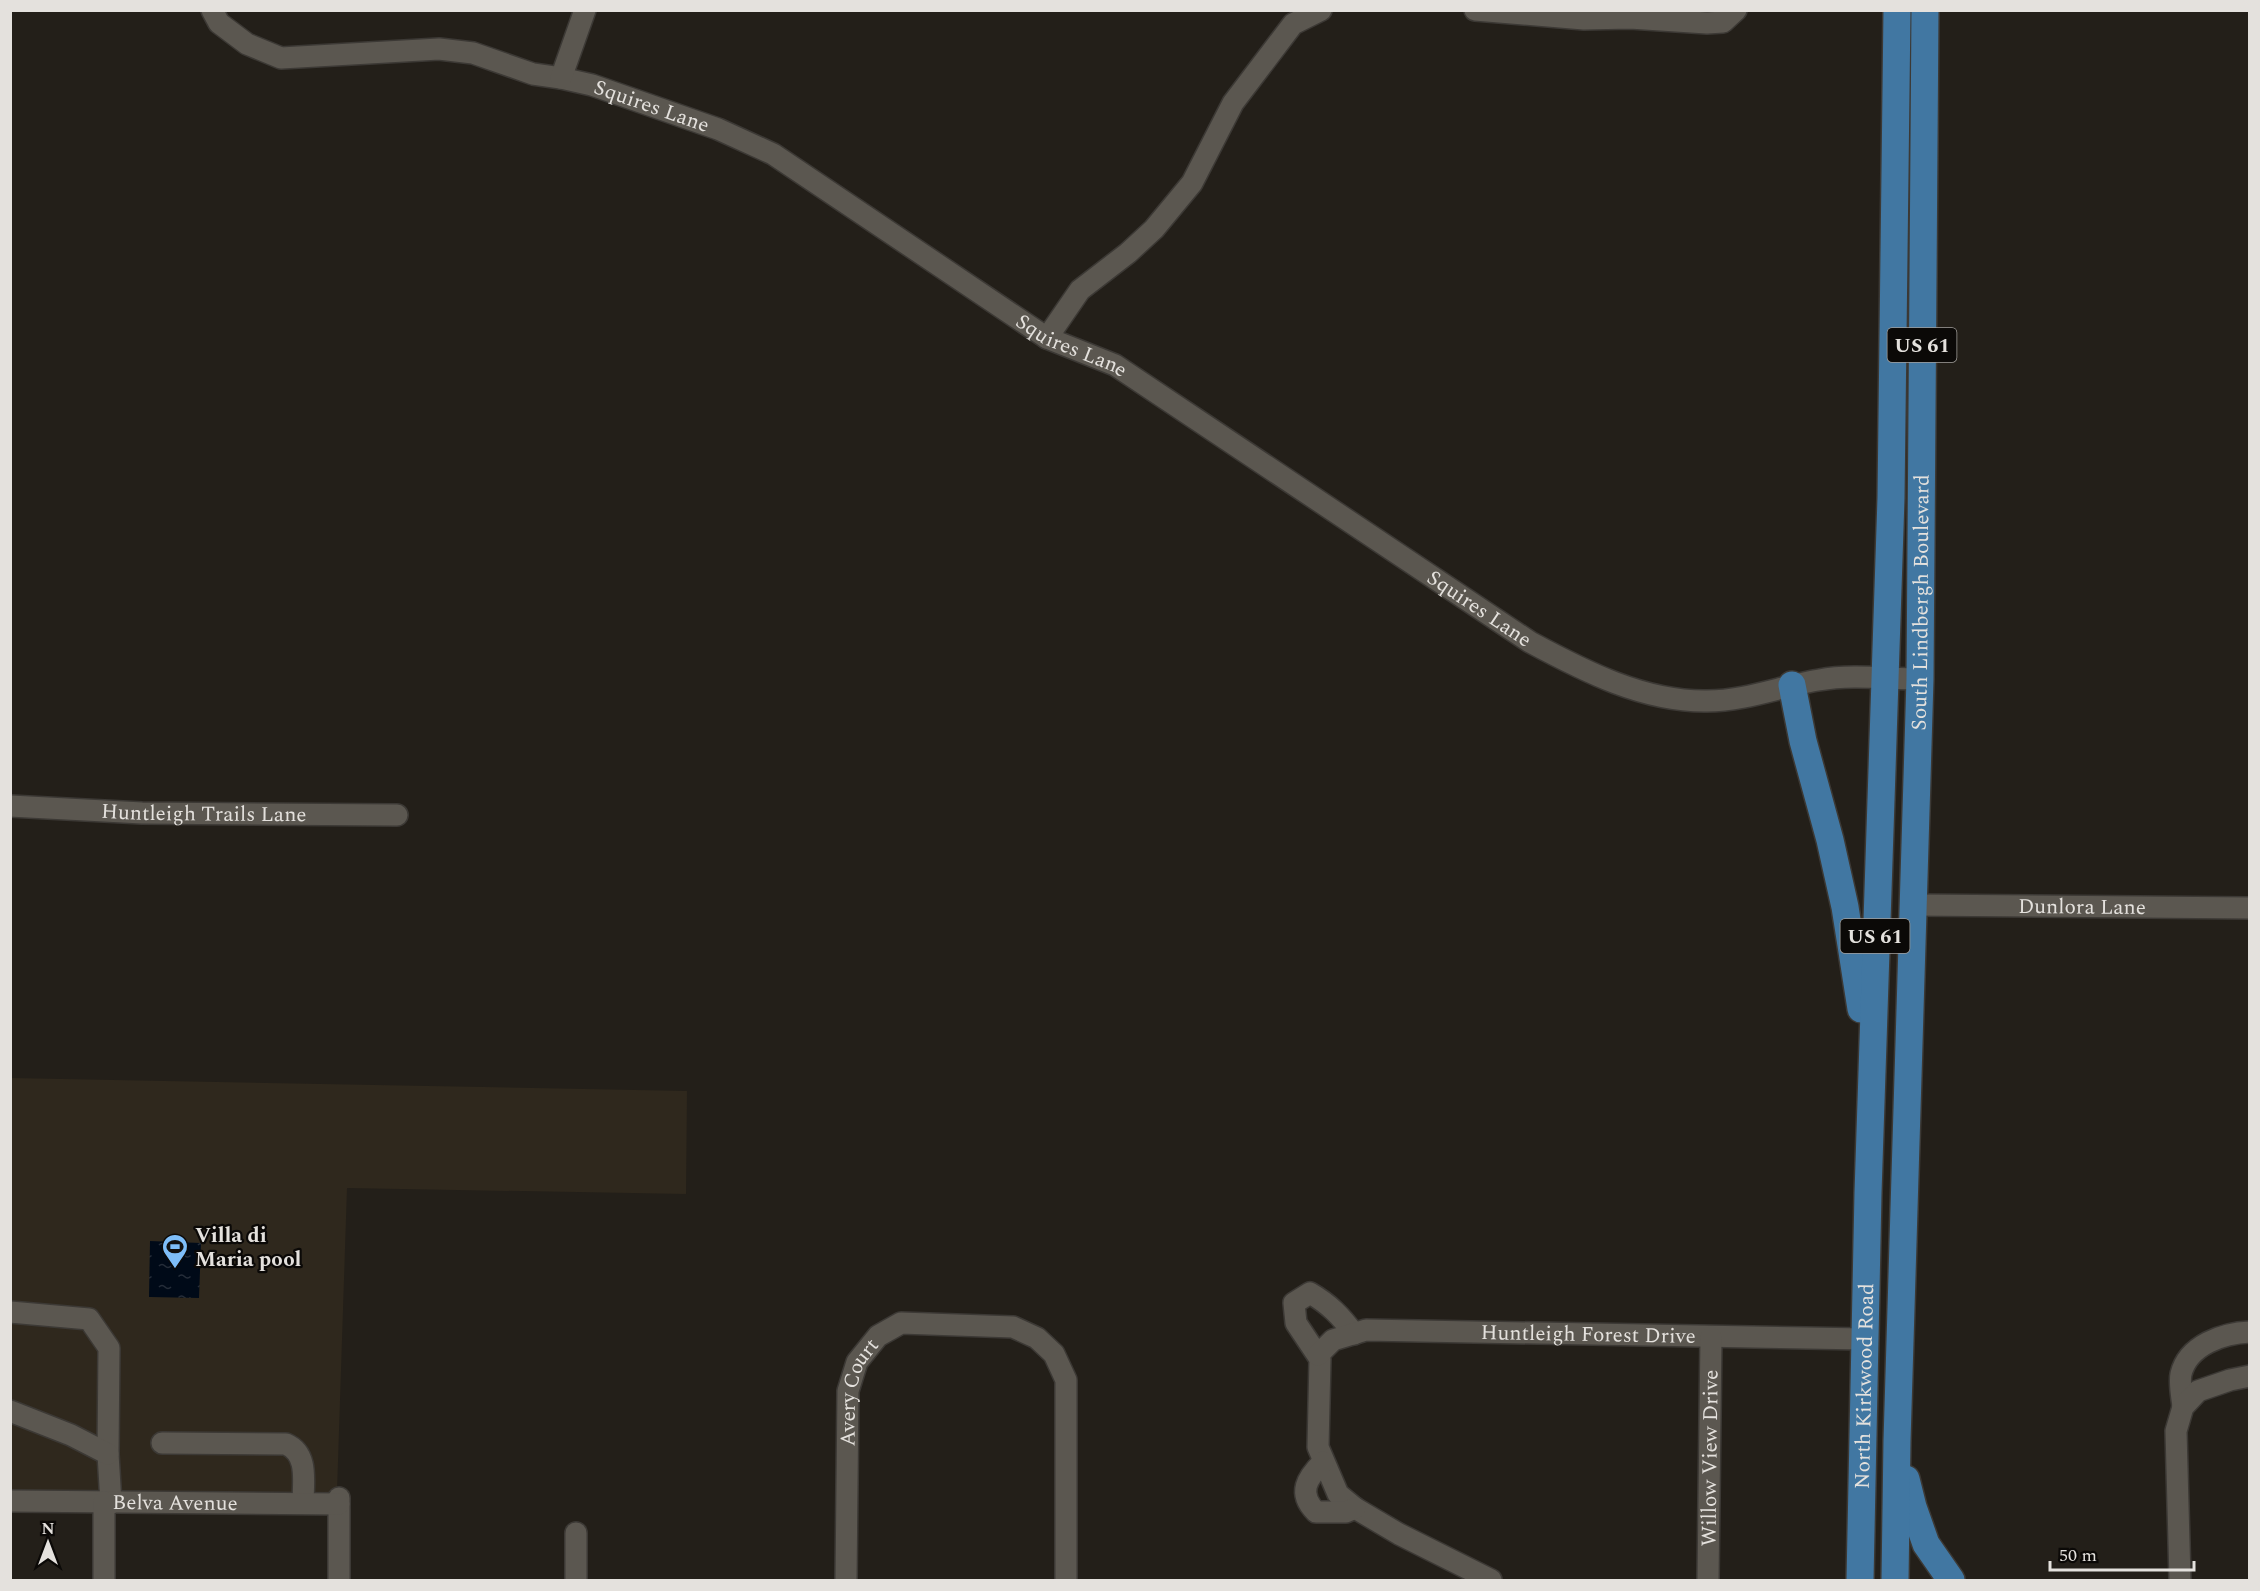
<svg xmlns="http://www.w3.org/2000/svg" width="2260" height="1591" font-family="Spectral,serif">
  <style>
    .built { fill: #2f281d }
    .water { fill: url(#water-ripples) }
    .lines { fill: none; stroke-linecap: round; stroke-linejoin: round }
    .minor-casing { stroke: #3c3935; stroke-width: 24 }
    .major-casing { stroke: #3c3935; stroke-width: 30 }
    .minor { stroke: #5b5750; stroke-width: 21 }
    .major { stroke: #4177a2; stroke-width: 27 }
    .labels { text-anchor: middle; stroke-width: 4.5; stroke-linejoin: round; paint-order: stroke }
    .shield { fill: #0b0907; stroke: #a3a09d; stroke-width: 1.5 }
    .shield-label { font-size: 20px; font-weight: bold; fill: #e4e1dd }
    .street-label { font-size: 21px; fill: #e4e1dd; stroke: #0b0907 }
    .poi-label { font-size: 21px; font-weight: bold; fill: #e4e1dd; stroke: #0b0907; text-anchor: start }
  </style>
  <defs>
    <pattern id="water-ripples" width="26" height="14" patternUnits="userSpaceOnUse" patternTransform="scale(1.5)"><rect width="26" height="14" fill="#000a18"/><path d="M2 4q2-2 4 0t4 0M15 11q2-2 4 0t4 0" fill="none" stroke="#252d39"/></pattern>
  </defs>
  <rect width="100%" height="100%" fill="#231f19"/>
  <polygon class="built" points="11,1078 687,1091 686,1194 347,1188 337,1492 11,1491"/>
  <polygon class="water" points="150,1241 201,1243 199,1298 149,1297"/>
  <g class="lines">
    <defs>
      <g id="minor">
        <path id="s1" d="M212,10l7,13 28,21 34,14 158,-9 34,4 60,21 28,4 31,7 126,44 55,25 274,184 68,27 415,277c54,29 114,60 177,59 39,0 75,-15 112,-21 33,-6 69,-1 101,-1"/>
        <polyline points="1475,10 1584,19 1630,18 1707,23 1723,22 1736,10"/>
        <polyline points="561,78 585,10"/>
        <polyline points="1047,338 1080,290 1128,253 1154,229 1192,183 1233,103 1293,24 1321,10"/>
        <path id="s2" d="M10,806l132,7 255,2"/>
        <path id="s3" d="M1914,905l336,3"/>
        <polyline points="10,1312 89,1319 109,1348 108,1454 111,1503"/>
        <path d="M1354,1334c-13,-18 -25,-30 -44,-41l-16,10 2,20 24,36 -2,88 20,47 17,14 44,26 92,46"/>
        <path id="s4" d="M1318,1355l15,-15 33,-10 498,9"/>
        <path d="M2183,1407c-1,-10 -4,-24 -2,-33 7,-29 42,-41 69,-42"/>
        <polyline points="10,1411 71,1435 108,1454"/>
        <path d="M162,1443l124,1c23,10 17,38 17,59"/>
        <path d="M1323,1462c-16,16 -26,31 -7,50h30l9,-4"/>
        <polyline points="339,1498 339,1580"/>
        <path id="s5" d="M10,1501l329,3"/>
        <polyline points="104,1580 104,1502"/>
        <polyline points="576,1580 576,1533"/>
        <path id="s6" d="M846,1580l2,-189 9,-29 21,-26 23,-13 112,4 24,11 17,16 12,26v200"/>
        <path id="s7" d="M1708,1580l3,-243"/>
        <polyline points="2180,1580 2176,1431 2183,1407 2198,1391 2230,1380 2250,1376"/>
      </g>
      <g id="major">
        <polyline points="1792,685 1803,741 1830,840 1845,907 1861,1009"/>
        <polyline points="1906,1479 1913,1507 1926,1544 1951,1580"/>
        <path id="s8" d="M1860,1580l8,-387 23,-695 6,-488"/>
        <path id="s9" d="M1895,1580l2,-139 23,-762 5,-669"/>
      </g>
    </defs>
    <use href="#minor" class="minor-casing"/>
    <use href="#major" class="major-casing"/>
    <use href="#minor" class="minor"/>
    <use href="#major" class="major"/>
  </g>
  <defs>
    <symbol id="stadium-pin" viewBox="-11 -11 22 30"><path d="M0 17L-7.5 6A9.5 9.5 0 1 1 7.5 6Z" fill="#7ebef9" stroke="#0b0907"/><path d="M0-5a6.5 5 0 1 0 0 10a6.5 5 0 1 0 0-10ZM-3.5-1.8h7v3.6h-7Z" fill="#111"/></symbol>
  </defs>
  <g fill-rule="evenodd">
    <use href="#stadium-pin" x="160" y="1232" width="30" height="40"/>
  </g>
  <g class="labels">
    <g class="shield">
      <rect x="1887.5" y="328" width="69" height="34" rx="4.5"/>
      <rect x="1840.5" y="919" width="69" height="34" rx="4.5"/>
    </g>
    <g class="shield-label">
      <text x="1922" y="352">US 61</text>
      <text x="1875" y="943">US 61</text>
    </g>
    <g class="street-label">
      <text dy="7" stroke="none"><textPath href="#s1" startOffset="466">Squires Lane</textPath></text>
      <text dy="7" stroke="none"><textPath href="#s1" startOffset="952">Squires Lane</textPath></text>
      <text dy="7" stroke="none"><textPath href="#s9" startOffset="978">South Lindbergh Boulevard</textPath></text>
      <text dy="7" stroke="none"><textPath href="#s1" startOffset="1438">Squires Lane</textPath></text>
      <text dy="7" stroke="none"><textPath href="#s2" startOffset="194">Huntleigh Trails Lane</textPath></text>
      <text dy="7" stroke="none"><textPath href="#s3" startOffset="168">Dunlora Lane</textPath></text>
      <text dy="7" stroke="none"><textPath href="#s4" startOffset="278">Huntleigh Forest Drive</textPath></text>
      <text dy="7" stroke="none"><textPath href="#s8" startOffset="194">North Kirkwood Road</textPath></text>
      <text dy="7" stroke="none"><textPath href="#s6" startOffset="190">Avery Court</textPath></text>
      <text dy="7" stroke="none"><textPath href="#s7" startOffset="122">Willow View Drive</textPath></text>
      <text dy="7" stroke="none"><textPath href="#s5" startOffset="165">Belva Avenue</textPath></text>
    </g>
    <g class="poi-label">
      <text x="195" y="1242">Villa di<tspan x="195" dy="24">Maria pool</tspan></text>
    </g>
  </g>
  <rect width="2260" height="1591" fill="none" stroke="#e4e1dd" stroke-width="24"/>
  <g transform="translate(48 1543)" stroke="#0b0907" stroke-width="4.5" paint-order="stroke">
  <path d="M0-4.5L10 22L0 15L-10 22Z" fill="#e4e1dd"/>
  <text y="-9" font-size="16" font-weight="bold" text-anchor="middle" fill="#e4e1dd">N</text>
  </g>
  <path d="M2050 1561v9h144v-9" fill="none" stroke="#e4e1dd" stroke-width="3"/>
  <text x="2059" y="1561" font-size="18" fill="#e4e1dd" stroke="#0b0907" stroke-width="4.5" paint-order="stroke">50 m</text>
</svg>
